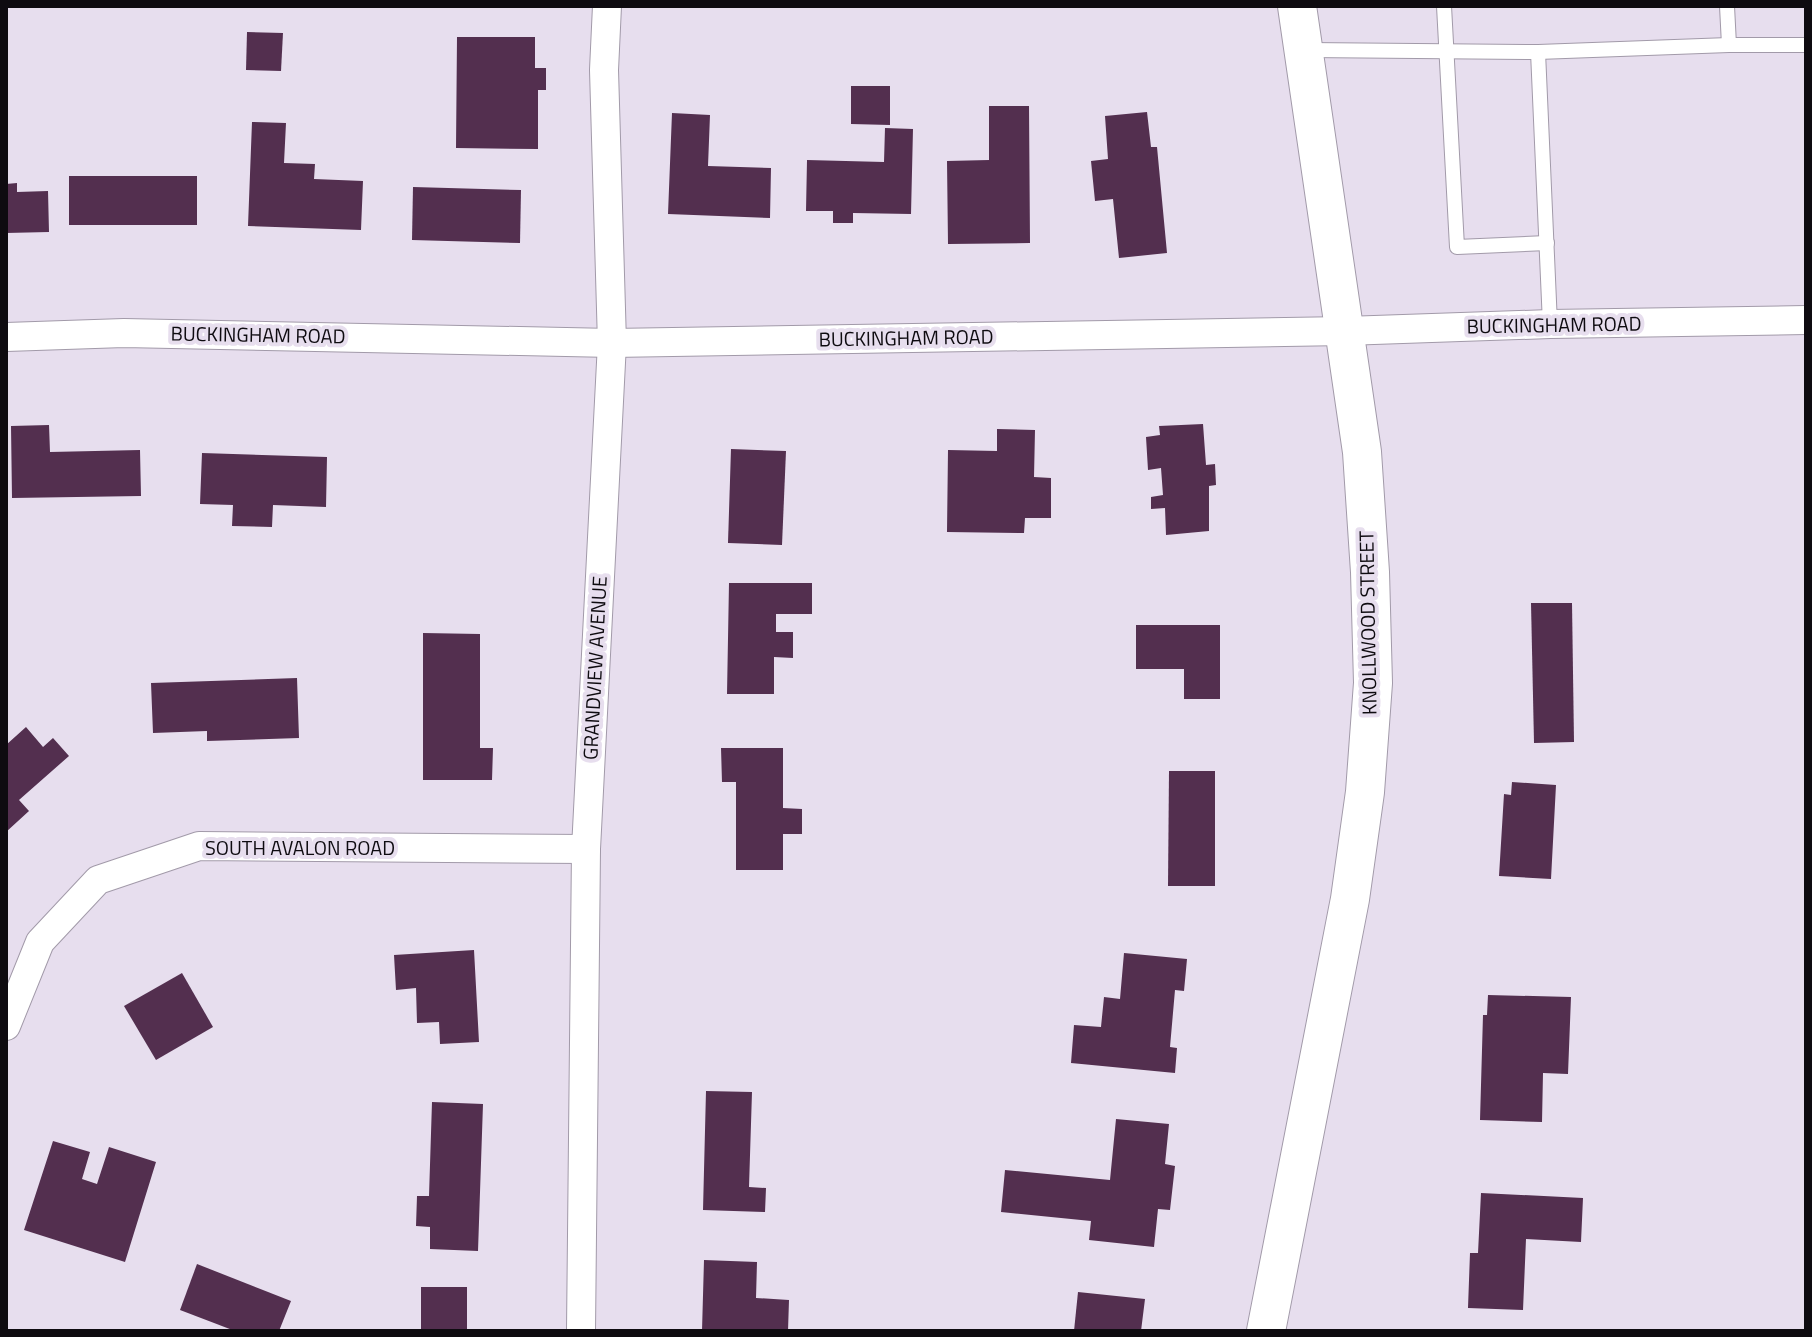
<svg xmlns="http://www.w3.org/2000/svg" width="1812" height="1337" font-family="'Titillium Web',sans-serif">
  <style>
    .building { fill: #532f4f }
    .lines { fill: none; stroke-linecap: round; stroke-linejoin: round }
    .lane-casing { stroke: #a29aa9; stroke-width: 16 }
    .street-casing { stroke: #a29aa9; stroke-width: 30 }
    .secondary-casing { stroke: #a29aa9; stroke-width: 40 }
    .lane { stroke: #fff; stroke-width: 14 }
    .street { stroke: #fff; stroke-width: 28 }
    .secondary { stroke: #fff; stroke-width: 38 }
    .labels { text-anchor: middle; stroke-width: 8; stroke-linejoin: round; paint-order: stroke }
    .street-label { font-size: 20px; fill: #0e0b10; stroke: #e7deee }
  </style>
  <rect width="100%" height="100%" fill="#e7deee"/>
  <g class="building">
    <polygon points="247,32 283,33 281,71 246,70"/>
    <polygon points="457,37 535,37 535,68 546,68 546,90 538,90 538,149 456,148"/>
    <polygon points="851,86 890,86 890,125 851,124"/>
    <polygon points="989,106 1029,106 1030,243 948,244 947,161 989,160"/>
    <polygon points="1147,112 1151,147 1157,147 1167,253 1119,258 1113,199 1095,201 1091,161 1108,159 1105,116"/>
    <polygon points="672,113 710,115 708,166 771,168 770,218 668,214"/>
    <polygon points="252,122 286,123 284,163 315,164 314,179 363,181 361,230 248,226"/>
    <polygon points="885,128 913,129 911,214 853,213 853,223 833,223 833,211 806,211 807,160 884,162"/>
    <rect x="69" y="176" width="128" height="49"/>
    <polygon points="17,183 17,192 48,191 49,232 6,233 6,184"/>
    <polygon points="413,187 521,190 520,243 412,240"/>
    <polygon points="1203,424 1206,465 1215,464 1216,485 1209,486 1209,531 1166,535 1165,508 1151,509 1151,497 1163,495 1161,468 1148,470 1146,437 1160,435 1159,426"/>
    <polygon points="49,425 50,452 140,450 141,496 12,498 11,426"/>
    <polygon points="997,429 1035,430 1034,477 1051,478 1051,518 1025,518 1024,533 947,532 948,450 997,451"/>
    <polygon points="731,449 786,451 782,545 728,543"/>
    <polygon points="202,453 327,457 326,507 273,505 272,527 232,526 233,505 200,504"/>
    <polygon points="729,583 812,583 812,614 776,614 776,632 793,632 793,658 774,657 774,694 727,694"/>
    <polygon points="1531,603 1572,603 1574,742 1534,743"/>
    <polygon points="1136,625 1220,625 1220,699 1184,699 1184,669 1136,669"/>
    <polygon points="423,633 480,634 480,748 493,748 492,780 423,780"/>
    <polygon points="297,678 299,738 207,741 207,731 153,733 151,683"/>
    <polygon points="26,727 43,747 53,738 69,756 19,800 29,811 6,832 6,745"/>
    <polygon points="721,748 783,748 783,808 802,809 802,834 783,834 783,870 736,870 736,782 722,782"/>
    <polygon points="1169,771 1215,771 1215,886 1168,886"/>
    <polygon points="1512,782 1556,785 1551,879 1499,876 1504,794 1511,795"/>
    <polygon points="474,950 479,1042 440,1044 439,1022 417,1023 416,988 396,990 394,955"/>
    <polygon points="1124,953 1187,959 1184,991 1175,990 1170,1047 1177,1048 1175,1073 1071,1063 1074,1025 1101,1027 1104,997 1120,999"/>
    <polygon points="182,973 213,1027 156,1060 124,1006"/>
    <polygon points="1488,995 1571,997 1568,1074 1543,1073 1542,1122 1480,1120 1483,1015 1487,1015"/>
    <polygon points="706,1091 752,1092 749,1187 766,1188 765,1212 703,1210"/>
    <polygon points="432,1102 483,1104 478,1251 430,1249 430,1227 416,1226 417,1196 429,1196"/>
    <polygon points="1116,1119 1169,1124 1165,1164 1175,1166 1170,1210 1158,1209 1154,1247 1089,1240 1091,1221 1001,1212 1005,1170 1110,1180"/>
    <polygon points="53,1141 90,1152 82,1179 97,1184 109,1147 156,1162 125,1262 24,1230"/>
    <polygon points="1481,1193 1583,1198 1581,1242 1526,1239 1523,1310 1468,1308 1470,1253 1478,1253"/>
    <polygon points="704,1260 757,1262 756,1298 789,1300 788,1331 702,1331"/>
    <polygon points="197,1264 291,1301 279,1331 235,1331 180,1310"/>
    <rect x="421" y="1287" width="46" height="44"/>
    <polygon points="1078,1292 1145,1299 1141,1331 1074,1331"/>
  </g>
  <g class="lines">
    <defs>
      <g id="lane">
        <polyline points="1444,6 1457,247 1547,243"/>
        <polyline points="1727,6 1729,45"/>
        <polyline points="1307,50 1538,52 1729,45 1806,45"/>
        <polyline points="1538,52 1550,324"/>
      </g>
      <g id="street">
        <polyline points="6,337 124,333 612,343 1345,331 1550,324 1806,320"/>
        <polyline points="6,1026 40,942 98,880 199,846 586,849"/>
        <polyline points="581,1331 586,849 612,343 604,70 607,6"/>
      </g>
      <polyline id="secondary" points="1266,1331 1350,899 1365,792 1373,683 1370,572 1362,452 1297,6"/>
    </defs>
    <use href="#lane" class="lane-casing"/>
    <use href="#street" class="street-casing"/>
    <use href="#secondary" class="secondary-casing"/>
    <use href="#lane" class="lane"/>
    <use href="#street" class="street"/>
    <use href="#secondary" class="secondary"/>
  </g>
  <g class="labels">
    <g class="street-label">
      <text transform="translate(1554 325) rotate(-1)" y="7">BUCKINGHAM ROAD</text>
      <text transform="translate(258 335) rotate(1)" y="7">BUCKINGHAM ROAD</text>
      <text transform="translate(906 338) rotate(-1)" y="7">BUCKINGHAM ROAD</text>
      <text transform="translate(1368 623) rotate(-91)" y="7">KNOLLWOOD STREET</text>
      <text transform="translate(595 668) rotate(-87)" y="7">GRANDVIEW AVENUE</text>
      <text x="300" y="855">SOUTH AVALON ROAD</text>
    </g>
  </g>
  <rect width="1812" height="1337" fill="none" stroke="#0e0b10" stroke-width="16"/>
</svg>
